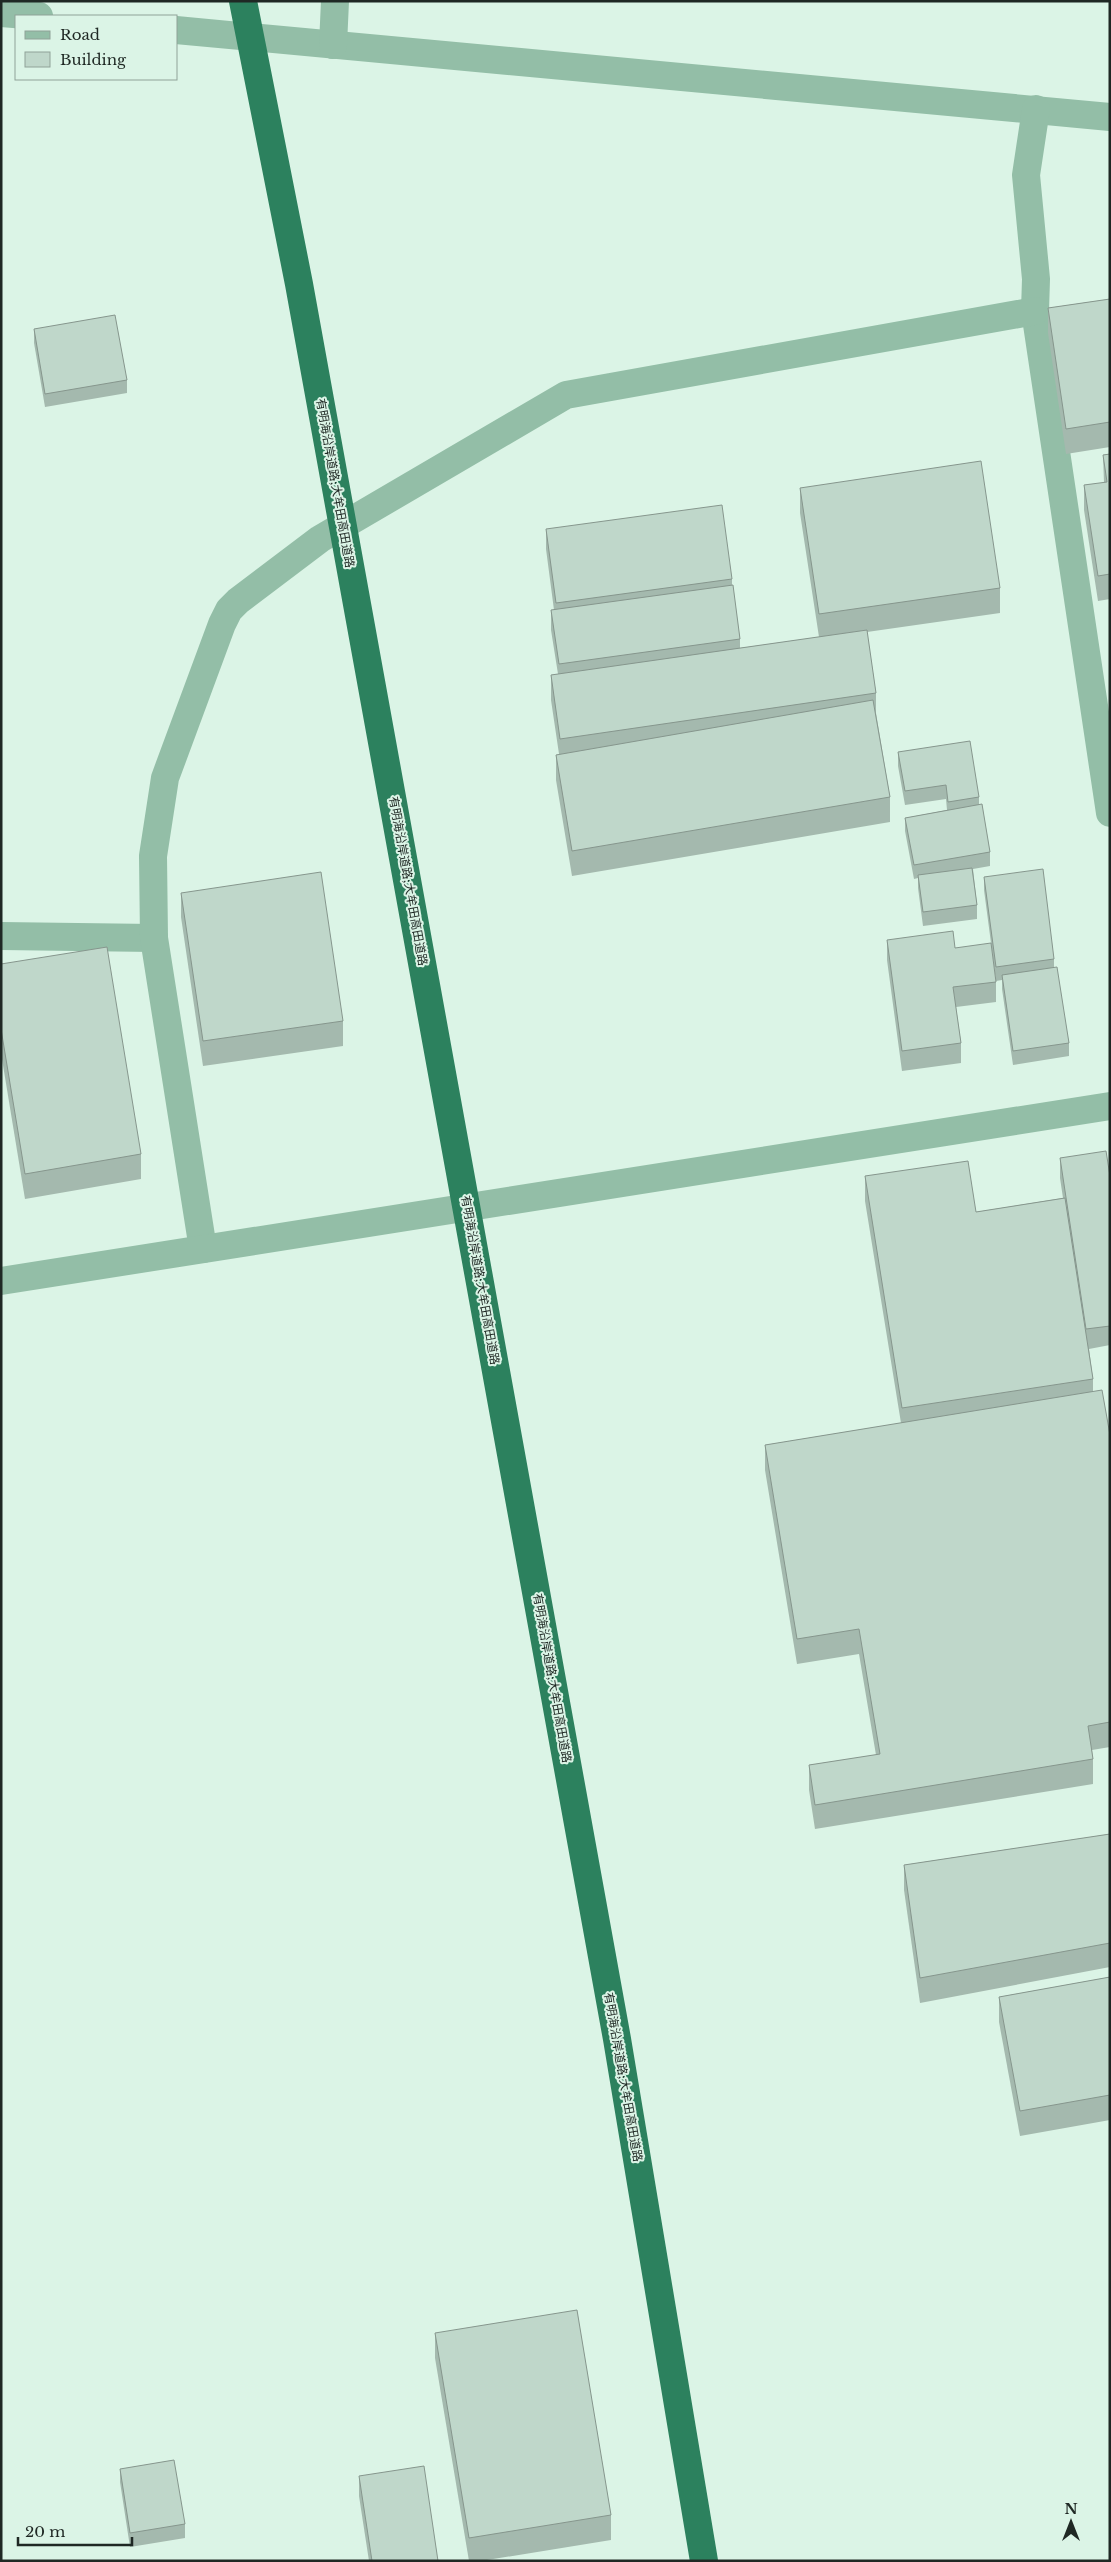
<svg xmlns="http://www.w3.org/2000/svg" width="1111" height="2562" font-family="'Libre Baskerville','Noto Sans JP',serif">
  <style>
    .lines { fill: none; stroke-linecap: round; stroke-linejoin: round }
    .minor { stroke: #93bea7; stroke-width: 28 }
    .highway { stroke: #2c815e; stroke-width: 28 }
    .wall { fill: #a4b9ae }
    .building { fill: #bfd7ca; stroke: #86968d }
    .labels { text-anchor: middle; stroke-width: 4; stroke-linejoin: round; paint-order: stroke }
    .street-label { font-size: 12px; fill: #1f2824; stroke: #dbf4e6 }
  </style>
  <rect width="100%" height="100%" fill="#dbf4e6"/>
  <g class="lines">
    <g class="minor">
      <polyline points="1,13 39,16"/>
      <polyline points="176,30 1110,117"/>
      <polyline points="333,45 335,1"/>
      <polyline points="1036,109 1026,175 1036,279 1035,311 1110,813"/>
      <polyline points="1,936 154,938"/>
      <polyline points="203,1249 154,938 153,856 165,778 222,624 229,610 238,601 320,539 566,395 1035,311"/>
      <polyline points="1,1281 1110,1106"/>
    </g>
    <polyline class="highway" points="243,1 299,284 617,2039 704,2561"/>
  </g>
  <g class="wall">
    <polygon points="1110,299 1110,447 1066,454 1048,333 1048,308"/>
    <polygon points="34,329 127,380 127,393 45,407 34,343"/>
    <polygon points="1110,454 1110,599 1098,601 1084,510 1084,485 1104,483 1103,455"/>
    <polygon points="800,488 1000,588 1000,613 867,632 876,693 876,713 890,797 890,822 572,876 556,780 556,755 559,754 551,700 551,675 558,674 551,630 551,610 554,610 546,549 546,529 732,579 732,585 740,639 740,648 819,637 800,513"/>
    <polygon points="898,752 979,797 979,805 990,852 990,866 973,869 977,905 977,919 923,926 918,888 918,878 914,879 905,831 905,818 947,810 946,799 905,805 898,766"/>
    <polygon points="984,877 1054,959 1054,967 1069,1043 1069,1056 1013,1065 1002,989 1002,980 996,981 984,890"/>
    <polygon points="181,893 343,1021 343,1046 203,1066 181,917"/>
    <polygon points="887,940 955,948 996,982 996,1002 956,1007 961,1043 961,1063 902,1071 887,960"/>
    <polygon points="1,964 141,1154 141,1179 25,1199 1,1053"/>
    <polygon points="1060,1158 1110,1176 1110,1345 1089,1349 1093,1379 1093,1391 1110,1435 1110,1747 1092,1750 1093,1759 1093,1784 815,1829 809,1790 809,1765 876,1755 859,1654 797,1664 765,1470 765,1445 901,1423 865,1201 865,1176 976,1212 1063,1198 1060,1178"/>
    <polygon points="1110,1834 1110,1967 920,2003 904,1890 904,1865"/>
    <polygon points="1110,1977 1110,2120 1020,2136 999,2022 999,1997"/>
    <polygon points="435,2333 611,2515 611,2540 481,2561 469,2561 435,2358"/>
    <polygon points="120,2469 185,2524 185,2538 130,2547 120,2482"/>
    <polygon points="359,2476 438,2561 369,2561 359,2496"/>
  </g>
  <g class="building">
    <polygon points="1110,299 1110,422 1066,429 1048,308"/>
    <polygon points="115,315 127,380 45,394 34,329"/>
    <polygon points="1110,454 1110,574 1098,576 1084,485 1107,482 1103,455"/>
    <polygon points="981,461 1000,588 819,614 800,488"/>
    <polygon points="722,505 732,579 556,603 546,529"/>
    <polygon points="733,585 740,639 559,664 551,610"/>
    <polygon points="867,630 876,693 560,739 551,675"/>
    <polygon points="873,700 890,797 572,851 556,755"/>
    <polygon points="970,741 979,797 948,802 946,785 905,791 898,752"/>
    <polygon points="982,804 990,852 914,865 905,818"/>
    <polygon points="972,868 977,905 923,912 918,875"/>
    <polygon points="1043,869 1054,959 996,967 984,877"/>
    <polygon points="321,872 343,1021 203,1041 181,893"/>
    <polygon points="953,931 955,948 991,943 996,982 953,987 961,1043 902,1051 887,940"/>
    <polygon points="107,947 141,1154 25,1174 1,1029 1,964"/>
    <polygon points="1057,967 1069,1043 1013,1051 1002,975"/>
    <polygon points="1106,1151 1110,1176 1110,1326 1086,1329 1060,1158"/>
    <polygon points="968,1161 976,1212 1065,1198 1093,1379 902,1408 865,1176"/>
    <polygon points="1102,1390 1110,1435 1110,1722 1088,1726 1093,1759 815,1805 809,1765 880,1754 859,1629 797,1639 765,1445"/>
    <polygon points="1110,1834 1110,1943 920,1978 904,1865"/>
    <polygon points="1110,1977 1110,2095 1020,2111 999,1997"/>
    <polygon points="577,2310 611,2515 469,2538 435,2333"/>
    <polygon points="174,2460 185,2524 130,2533 120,2469"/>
    <polygon points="424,2466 438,2561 372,2561 359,2476"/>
  </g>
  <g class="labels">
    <g class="street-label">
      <text transform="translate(335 483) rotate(80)" y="4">有明海沿岸道路;大牟田高田道路</text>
      <text transform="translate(408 881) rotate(80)" y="4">有明海沿岸道路;大牟田高田道路</text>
      <text transform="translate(480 1280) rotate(80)" y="4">有明海沿岸道路;大牟田高田道路</text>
      <text transform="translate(552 1678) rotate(80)" y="4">有明海沿岸道路;大牟田高田道路</text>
      <text transform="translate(623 2077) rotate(80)" y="4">有明海沿岸道路;大牟田高田道路</text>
    </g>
  </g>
  <rect width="1111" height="2562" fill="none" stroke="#1f2824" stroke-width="5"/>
  <rect x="15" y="15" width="162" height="65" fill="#dbf4e6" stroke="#90a298"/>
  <rect x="25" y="31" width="25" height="8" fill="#93bea7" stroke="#90a298"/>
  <text x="60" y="40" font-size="15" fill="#1f2824">Road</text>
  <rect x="25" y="52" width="25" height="15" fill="#bfd7ca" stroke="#90a298"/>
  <text x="60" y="65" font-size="15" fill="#1f2824">Building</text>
  <g transform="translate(1071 2522)" stroke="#dbf4e6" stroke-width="4" paint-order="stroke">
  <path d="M0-4L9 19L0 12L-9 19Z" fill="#1f2824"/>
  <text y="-8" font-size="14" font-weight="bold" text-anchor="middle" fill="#1f2824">N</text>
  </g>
  <path d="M18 2537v8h114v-8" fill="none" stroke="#1f2824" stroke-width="2.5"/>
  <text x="25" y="2537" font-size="15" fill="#1f2824" stroke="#dbf4e6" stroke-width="4" paint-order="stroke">20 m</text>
</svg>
